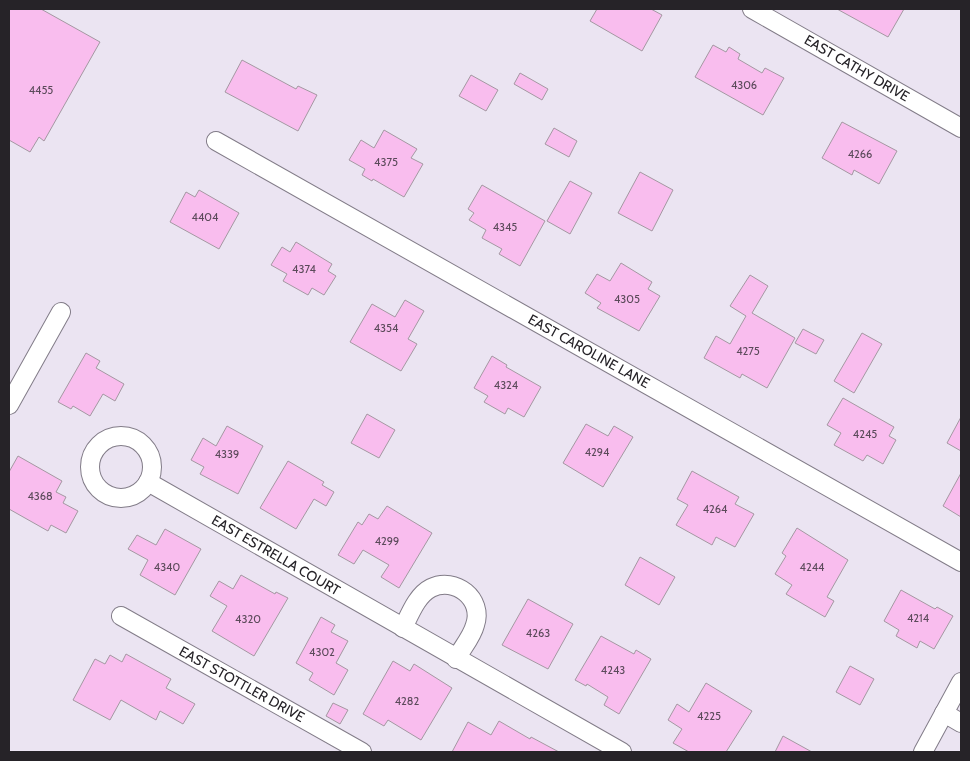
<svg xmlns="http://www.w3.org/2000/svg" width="970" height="761" font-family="Cabin,sans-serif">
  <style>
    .building { fill: #f9bdee; stroke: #a498a2 }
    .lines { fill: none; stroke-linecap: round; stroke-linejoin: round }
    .street-casing { stroke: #827c88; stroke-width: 20 }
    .street { stroke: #fff; stroke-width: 18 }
    .labels { text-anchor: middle; stroke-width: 4; stroke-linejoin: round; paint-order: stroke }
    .number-label { font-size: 11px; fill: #5b4a5a }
    .street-label { font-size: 14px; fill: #262328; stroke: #fff }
  </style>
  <rect width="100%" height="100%" fill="#ebe4f2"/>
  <g class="building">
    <polygon points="9,9 41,9 100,42 44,141 39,137 30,152 9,140"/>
    <polygon points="597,9 651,9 662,15 642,51 590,21"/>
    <polygon points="837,9 904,9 888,37"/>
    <polygon points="713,45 726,52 729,47 740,54 738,59 762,73 765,68 784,78 763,115 695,77"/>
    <polygon points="242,60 296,89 298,86 317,95 298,131 225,92"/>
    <polygon points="520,73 548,89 542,100 514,84"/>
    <polygon points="471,75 498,90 486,111 459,96"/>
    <polygon points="842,122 897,151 879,184 854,170 852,175 822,158"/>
    <polygon points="554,128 577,141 569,157 545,144"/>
    <polygon points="384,130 417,149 411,158 423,164 404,197 373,179 372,181 362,175 365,169 349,160 361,140 374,148"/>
    <polygon points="640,172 673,190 652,231 618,213"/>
    <polygon points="570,181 592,193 570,234 547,221"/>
    <polygon points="482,185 545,221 520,266 499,254 502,249 482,238 486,230 469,220 474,213 468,209"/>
    <polygon points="199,190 239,213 219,249 170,222 186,192 195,197"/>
    <polygon points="296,242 332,264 328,271 336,276 324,295 312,288 308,295 283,281 287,274 271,265 282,247 290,252"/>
    <polygon points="621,263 652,282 648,289 660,296 639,331 597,308 601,303 585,293 597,274 610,281"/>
    <polygon points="750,275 768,286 752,313 795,338 767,388 742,374 740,378 704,358 716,336 730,344 746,316 730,306"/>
    <polygon points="405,300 424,311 408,339 417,344 401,371 350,342 372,304 395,317"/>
    <polygon points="803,329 824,340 816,354 795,343"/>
    <polygon points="862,333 882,344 854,393 834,381"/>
    <polygon points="86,353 100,361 96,368 124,384 115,401 103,394 90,416 73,406 71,409 58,402"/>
    <polygon points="492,356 507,365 506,367 541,387 524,417 508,408 505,414 484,402 488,396 474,388"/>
    <polygon points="843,398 894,427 889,436 896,440 883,464 867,455 863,461 834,445 841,433 827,425"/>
    <polygon points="367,414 395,430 379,458 351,443"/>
    <polygon points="961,417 961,451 947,443"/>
    <polygon points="586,424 608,436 614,426 633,437 603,487 563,463"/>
    <polygon points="227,426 263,446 238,494 200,474 204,467 191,460 203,438 216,446"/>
    <polygon points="18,456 62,481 56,492 66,497 63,503 78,511 66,533 51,525 48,531 9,509 9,472"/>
    <polygon points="288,461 324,482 322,485 334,492 326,506 314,499 296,529 260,508"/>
    <polygon points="692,471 739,497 735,504 754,514 735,547 716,537 712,545 676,525 688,505 677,499"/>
    <polygon points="961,473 961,517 943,506"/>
    <polygon points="387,506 432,533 399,588 381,577 389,565 363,550 354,564 338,555 358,522 362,525 369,514 378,519"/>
    <polygon points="797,528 848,560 827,597 834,601 825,617 786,594 792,585 775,574 786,556 782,553"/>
    <polygon points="165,529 201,549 175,595 140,575 148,560 128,549 137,535 156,545"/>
    <polygon points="640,557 675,577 659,605 625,585"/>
    <polygon points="241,575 275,594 276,592 288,598 254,656 212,631 227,606 210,596 219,581 233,589"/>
    <polygon points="901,590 935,609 937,607 953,616 934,649 920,641 917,648 896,636 899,630 884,621"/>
    <polygon points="528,599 573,624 548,669 502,645"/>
    <polygon points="321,617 335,625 331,632 348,641 336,663 348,670 334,695 309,680 313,673 296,663"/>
    <polygon points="601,636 634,654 636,650 651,659 619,714 604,705 608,697 587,684 586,686 575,680"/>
    <polygon points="126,654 171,679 166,688 195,704 183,724 160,711 156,720 121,700 110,720 73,700 95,659 105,664 110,655 122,662"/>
    <polygon points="393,661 410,671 414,664 452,688 421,740 388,720 384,726 363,714"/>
    <polygon points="850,666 874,679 860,705 836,692"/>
    <polygon points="706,683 752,711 726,752 689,752 673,743 682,729 668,720 677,704 689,712"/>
    <polygon points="333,703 348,710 340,724 326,716"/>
    <polygon points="499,721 530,739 531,737 559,752 452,752 468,722 491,735"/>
    <polygon points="783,736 812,752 775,752"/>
  </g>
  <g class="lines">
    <defs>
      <g id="street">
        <polyline points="752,9 961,128"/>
        <polyline points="216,141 961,562"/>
        <polyline points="9,405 61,312"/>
        <circle cx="121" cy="467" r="31"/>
        <polyline points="148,482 622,752"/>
        <polyline points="121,616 362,752"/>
        <path d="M403,628c7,-14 14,-33 28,-40 24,-12 53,11 44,37 -3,12 -13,23 -19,34"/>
        <polyline points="944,713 961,723"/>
        <polyline points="923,752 961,682"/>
      </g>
    </defs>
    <use href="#street" class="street-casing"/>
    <use href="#street" class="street"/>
  </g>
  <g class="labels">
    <g class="number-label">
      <text x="744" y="89">4306</text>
      <text x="41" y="94">4455</text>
      <text x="860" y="158">4266</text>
      <text x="386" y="166">4375</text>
      <text x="205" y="221">4404</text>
      <text x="505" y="231">4345</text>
      <text x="304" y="273">4374</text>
      <text x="627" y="303">4305</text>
      <text x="386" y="332">4354</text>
      <text x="748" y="355">4275</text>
      <text x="506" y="389">4324</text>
      <text x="865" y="438">4245</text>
      <text x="597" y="456">4294</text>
      <text x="227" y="458">4339</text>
      <text x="40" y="500">4368</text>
      <text x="715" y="513">4264</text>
      <text x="387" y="545">4299</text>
      <text x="167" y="571">4340</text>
      <text x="812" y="571">4244</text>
      <text x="918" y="622">4214</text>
      <text x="248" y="623">4320</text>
      <text x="538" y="637">4263</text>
      <text x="322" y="656">4302</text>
      <text x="613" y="674">4243</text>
      <text x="407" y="705">4282</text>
      <text x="709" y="720">4225</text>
    </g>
    <g class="street-label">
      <text transform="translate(857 68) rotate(30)" y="5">EAST CATHY DRIVE</text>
      <text transform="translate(589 351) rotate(29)" y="5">EAST CAROLINE LANE</text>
      <text transform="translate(276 555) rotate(30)" y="5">EAST ESTRELLA COURT</text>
      <text transform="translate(242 684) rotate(29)" y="5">EAST STOTTLER DRIVE</text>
    </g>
  </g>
  <rect width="970" height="761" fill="none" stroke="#262328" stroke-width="20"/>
</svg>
